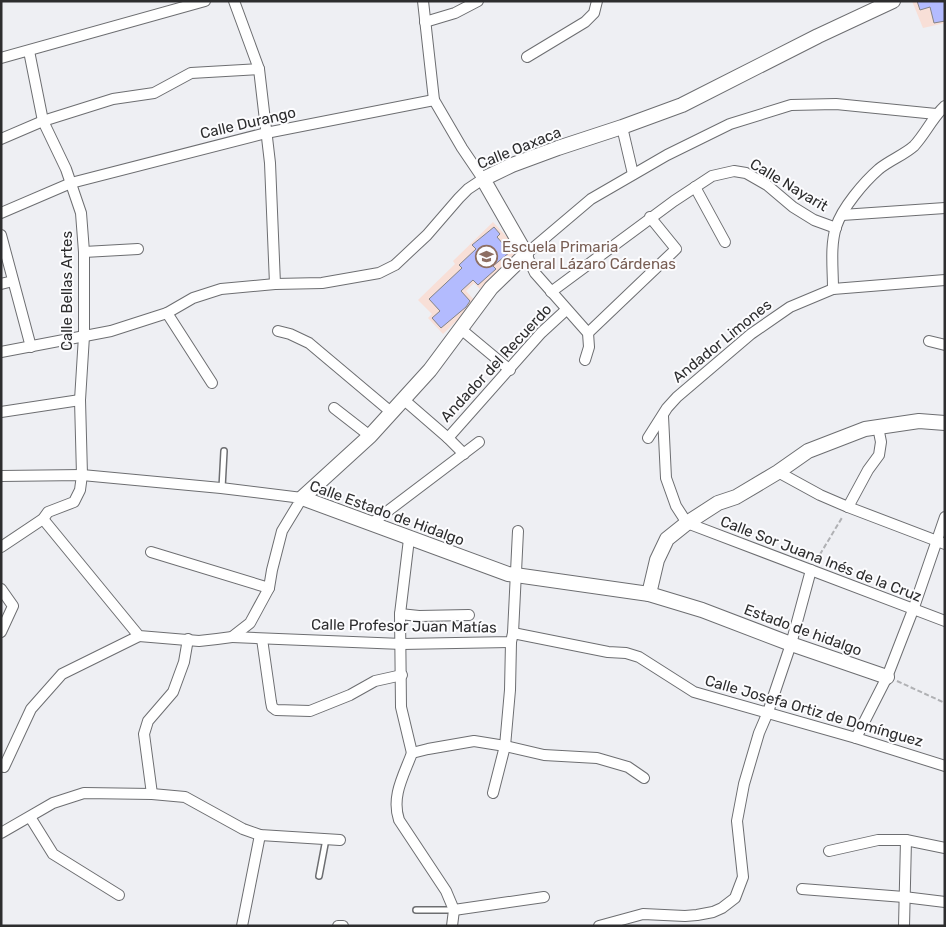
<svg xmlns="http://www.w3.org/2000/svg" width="946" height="927" font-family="Rubik,sans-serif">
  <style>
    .education { fill: #f8dfd7 }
    .building { fill: #b3bbfe; stroke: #838387 }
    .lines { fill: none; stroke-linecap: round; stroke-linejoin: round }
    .lane-casing { stroke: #6d6e71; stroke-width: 8 }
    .street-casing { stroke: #6d6e71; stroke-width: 12 }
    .secondary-casing { stroke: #6d6e71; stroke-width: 16 }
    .path { stroke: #b0b1b4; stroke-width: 2; stroke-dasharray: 5 2.5; stroke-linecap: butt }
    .lane { stroke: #fff; stroke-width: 5 }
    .street { stroke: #fff; stroke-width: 10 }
    .secondary { stroke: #fff; stroke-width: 14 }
    .labels { text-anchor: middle; stroke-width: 4; stroke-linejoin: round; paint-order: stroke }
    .street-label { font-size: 15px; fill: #2d2d2e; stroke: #fcfcfe }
    .education-label { font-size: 15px; fill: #785e54; stroke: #fcfcfe; text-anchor: start }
  </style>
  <rect width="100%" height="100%" fill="#eeeff3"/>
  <g class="education">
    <polygon points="912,1 945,1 945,23 923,28"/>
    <polygon points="493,222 520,251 480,289 474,283 466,291 476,302 443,334 428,318 432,314 418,300 455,264 453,261"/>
  </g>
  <g class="building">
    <polygon points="917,1 945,1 945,21 934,23 930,7 920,10"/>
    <polygon points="494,227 500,234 497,237 510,252 493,266 496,269 478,285 473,280 461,291 470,301 466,307 441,328 432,318 440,311 429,299 462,268 459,265 476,249 472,245"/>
  </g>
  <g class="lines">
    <defs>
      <g id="lane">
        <polyline points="222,488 224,451"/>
        <polyline points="319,876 326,839"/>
        <polyline points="416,910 454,910"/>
      </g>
      <g id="street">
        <polyline points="234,1 259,69 270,163 275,284"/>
        <polyline points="425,22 455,13 478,1"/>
        <polyline points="527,57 585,22 594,13 597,1"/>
        <polyline points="1,58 205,1"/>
        <polyline points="622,127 633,174"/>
        <polyline points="1,139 43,121 113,99 154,93 191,73 259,69"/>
        <polyline points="695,187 725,242"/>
        <polyline points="1,213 71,183 266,133 434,100"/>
        <polyline points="842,215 945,208"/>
        <polyline points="1,235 31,347"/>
        <polyline points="84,252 138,249"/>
        <polyline points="1,284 13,281"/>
        <path d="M833,289c0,-20 -3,-43 3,-62 6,-19 28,-45 43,-58 11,-9 25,-14 35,-23 12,-13 18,-28 31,-40"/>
        <polyline points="551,292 674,201 712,176 734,171 746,173 767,185 793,207 814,220 836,228"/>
        <polyline points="167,313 212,383"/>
        <polyline points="462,330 510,370"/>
        <polyline points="278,331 290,334 309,343 391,412"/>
        <polyline points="588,333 676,249 650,217"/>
        <polyline points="929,341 945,345"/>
        <polyline points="1,352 111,331 167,313 193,298 221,289 275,284 322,283 379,273 395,265 427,235 459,198 468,189 483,179 462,148 434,100 423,1"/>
        <polyline points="585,360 589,347 588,333 535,273 526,254 591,199 667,155 730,124 791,105 836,104 936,114"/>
        <polyline points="403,399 448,438 464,454"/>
        <polyline points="334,408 370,436"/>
        <polyline points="1,412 80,400"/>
        <polyline points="663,416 666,478 676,506 687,523 945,621"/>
        <polyline points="448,438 541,333 566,310"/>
        <polyline points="648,438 667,408 677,397 751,334 790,307 833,289 945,280"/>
        <polyline points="778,472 820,495 848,507 945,544"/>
        <polyline points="1,476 82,475 221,488 302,498 282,531 272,570 269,588 250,623 232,637 217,639 199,641 139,636 43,519"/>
        <polyline points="848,507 868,470 879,455 881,442 878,427"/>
        <polyline points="372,523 479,442"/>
        <polyline points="409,539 400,614 401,707 412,753"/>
        <polyline points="1,547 43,519 48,512 74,502 80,490 82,475 80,400 84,336 84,252 81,213 66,169 43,121 29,51"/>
        <polyline points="151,552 269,588"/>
        <polyline points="1,589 13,606 1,632"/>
        <polyline points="400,614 419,616 469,615"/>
        <polyline points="513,633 518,531"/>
        <polyline points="232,637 402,644 511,642 513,633 608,652 626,653 639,657 694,692 856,738 945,766"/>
        <polyline points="262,639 271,702 272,707 276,710 310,711 350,695 375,681 402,675"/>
        <polyline points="856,738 887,677 913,610 945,517"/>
        <polyline points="412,753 428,749 474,741 505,746 544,755 597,758 628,767 644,778"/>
        <path d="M412,753c-8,22 -21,43 -13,67l47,71 8,19 -2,16"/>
        <polyline points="4,767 31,709 62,674 139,636"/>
        <polyline points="493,793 505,746 510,690 511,642"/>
        <polyline points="152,794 144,734 148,721 173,692 184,662 188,639"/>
        <polyline points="30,817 53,854 119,895"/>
        <polyline points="1,833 53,803 84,793 152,794 185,797 243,829 260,835 340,840"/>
        <polyline points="829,851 878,840 906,840 945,848"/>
        <polyline points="802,889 904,897 945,902"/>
        <polyline points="454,910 544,897"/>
        <polyline points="242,926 260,835"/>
        <polyline points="338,926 343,926"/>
        <polyline points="599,926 643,914 685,916 697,915 713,912 722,908 735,898 743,877 737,821 744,784 759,733 768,712 791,644 811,570"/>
        <polyline points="904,926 906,840"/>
      </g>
      <g id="secondary">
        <polyline points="649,594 657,560 667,539 687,523 718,503 736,497 778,472 808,451 865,429 919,421 945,423"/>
        <polyline points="887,677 791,644 702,610 649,594 508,574 302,498 370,436 430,370 491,288 526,254 483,179 512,165 558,148 622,127 682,105 818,36 893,1"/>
      </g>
    </defs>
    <use href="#lane" class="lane-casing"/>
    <use href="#street" class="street-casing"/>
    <use href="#secondary" class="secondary-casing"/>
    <g class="path">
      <polyline points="816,561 843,516"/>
      <polyline points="897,681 945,703"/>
    </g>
    <use href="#lane" class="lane"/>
    <use href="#street" class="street"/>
    <use href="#secondary" class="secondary"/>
  </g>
  <defs>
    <symbol id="school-ring" viewBox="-11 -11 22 22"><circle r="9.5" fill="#fcfcfe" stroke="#8d6e63" stroke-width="1.5"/><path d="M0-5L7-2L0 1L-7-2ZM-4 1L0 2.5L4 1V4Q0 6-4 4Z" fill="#8d6e63"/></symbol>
  </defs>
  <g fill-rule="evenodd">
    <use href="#school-ring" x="474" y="244" width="25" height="25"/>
  </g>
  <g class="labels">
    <g class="street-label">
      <text transform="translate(248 123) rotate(-13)" y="5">Calle Durango</text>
      <text transform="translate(519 148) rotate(-22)" y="5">Calle Oaxaca</text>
      <text transform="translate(789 185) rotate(31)" y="5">Calle Nayarit</text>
      <text transform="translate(67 291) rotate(-90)" y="5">Calle Bellas Artes</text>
      <text transform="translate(722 341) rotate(-39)" y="5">Andador Limones</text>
      <text transform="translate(496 363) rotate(-47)" y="5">Andador del Recuerdo</text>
      <text transform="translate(387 513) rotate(20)" y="5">Calle Estado de Hidalgo</text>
      <text transform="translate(821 559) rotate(21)" y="5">Calle Sor Juana Inés de la Cruz</text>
      <text transform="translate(404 626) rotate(1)" y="5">Calle Profesor Juan Matías</text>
      <text transform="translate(803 630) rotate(20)" y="5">Estado de hidalgo</text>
      <text transform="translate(814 711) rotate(16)" y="5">Calle Josefa Ortiz de Domínguez</text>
    </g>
    <g class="education-label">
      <text x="502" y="252">Escuela Primaria<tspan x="502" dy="17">General Lázaro Cárdenas</tspan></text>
    </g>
  </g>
  <rect width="946" height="927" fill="none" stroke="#2d2d2e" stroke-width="5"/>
</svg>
